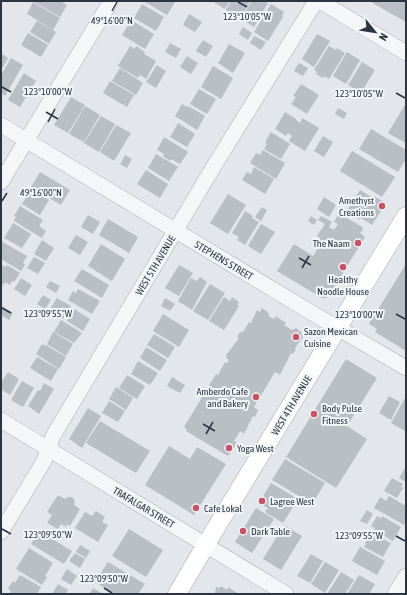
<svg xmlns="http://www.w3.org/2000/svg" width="407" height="595" font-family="'Asap Condensed',sans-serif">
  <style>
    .building { fill: #babfc6 }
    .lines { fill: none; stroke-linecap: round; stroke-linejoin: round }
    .minor-casing { stroke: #a8adb4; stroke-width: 16 }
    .major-casing { stroke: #a3aab5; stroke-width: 19 }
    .minor { stroke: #f5f6f8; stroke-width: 15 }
    .major { stroke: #fff; stroke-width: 18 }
    .ticks { fill: none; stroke: #2c3441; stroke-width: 1.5 }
    .poi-dot { fill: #c45365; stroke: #f2f5f7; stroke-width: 1.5 }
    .labels { text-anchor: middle; stroke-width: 4; stroke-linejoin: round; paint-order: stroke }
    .poi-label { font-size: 10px; fill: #2c3441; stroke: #f2f5f7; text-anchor: start }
    .street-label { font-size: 10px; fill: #2c3441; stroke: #f2f5f7 }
    .ticks-label { font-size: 10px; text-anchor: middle; fill: #2c3441; stroke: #f2f5f7; stroke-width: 4; stroke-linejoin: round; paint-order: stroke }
  </style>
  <rect width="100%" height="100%" fill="#e3e6ea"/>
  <g class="building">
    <polygon points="33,1 60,1 67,5 60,17"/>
    <polygon points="143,1 174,1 175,2 167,15"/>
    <polygon points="212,1 230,1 225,9"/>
    <polygon points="231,1 251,1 240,19 226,10"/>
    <polygon points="252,1 265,1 268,3 254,27 241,19"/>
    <polygon points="370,1 406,1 406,22 376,5"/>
    <polygon points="33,2 60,18 53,30 27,14"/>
    <polygon points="142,4 164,17 156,31 134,18"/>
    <polygon points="271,4 284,12 282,16 283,17 268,41 254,32"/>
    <polygon points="189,14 202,22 195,32 183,25"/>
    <polygon points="131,20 154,34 145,49 122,35"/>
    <polygon points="37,21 56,32 49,44 30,32"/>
    <polygon points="243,27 252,33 248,40 239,34"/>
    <polygon points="28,33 48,45 41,57 21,45"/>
    <polygon points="317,34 330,41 314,67 302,59"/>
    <polygon points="254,36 266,42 261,50 250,43"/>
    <polygon points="203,40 213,46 206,57 196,51"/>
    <polygon points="170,43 181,49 176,58 165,52"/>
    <polygon points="229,44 245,53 233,73 218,63"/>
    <polygon points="130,46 135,49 136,46 145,52 144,54 156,61 146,79 140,75 138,78 118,66"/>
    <polygon points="329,46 336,50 337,48 345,53 329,79 324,76 323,78 316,74 317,72 314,70"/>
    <polygon points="347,52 360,60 346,84 333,76"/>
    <polygon points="1,53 8,58 1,70"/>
    <polygon points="187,56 198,63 191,74 180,67"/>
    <polygon points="11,58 23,65 5,96 1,93 1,75"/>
    <polygon points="362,62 375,70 361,93 348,85"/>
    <polygon points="299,63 308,68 303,76 294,71"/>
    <polygon points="157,65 166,71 156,88 146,82"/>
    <polygon points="213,66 233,78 221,99 201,87"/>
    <polygon points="120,68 143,83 136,95 112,81"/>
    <polygon points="24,73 36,81 20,107 8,100"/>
    <polygon points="110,81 134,95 127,107 103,93"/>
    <polygon points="301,84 319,95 307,114 291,104 296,97 293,96"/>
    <polygon points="199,89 216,99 207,114 190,104"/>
    <polygon points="71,97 85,105 68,133 54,125"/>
    <polygon points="406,103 406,143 388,133"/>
    <polygon points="182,104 187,107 188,106 205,116 197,130 175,116"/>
    <polygon points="85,106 100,115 84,142 69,134"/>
    <polygon points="338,108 347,113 344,119 335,114"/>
    <polygon points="285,112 296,119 296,120 300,123 302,118 319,128 305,151 289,141 292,136 288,133 286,136 275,129"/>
    <polygon points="101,116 115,124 99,152 84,143"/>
    <polygon points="178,123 195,134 187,147 170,137"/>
    <polygon points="116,125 131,133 114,161 100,152"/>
    <polygon points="371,129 406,150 406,159 398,172 359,149"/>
    <polygon points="271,132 290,144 281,159 264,149 267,144 265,142"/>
    <polygon points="323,136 333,142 324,157 314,151"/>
    <polygon points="164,137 188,152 180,164 171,159 170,161 163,156 164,154 157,150"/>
    <polygon points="263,150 285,163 276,179 250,163 256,153 260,155"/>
    <polygon points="352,151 395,177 382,197 340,171"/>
    <polygon points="156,154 178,167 169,181 148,168"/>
    <polygon points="125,155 132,159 127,168 120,164"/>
    <polygon points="254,167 274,179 265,194 242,180 247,172 251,174"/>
    <polygon points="146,170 168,184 160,198 137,184"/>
    <polygon points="40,172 70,190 61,205 31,187"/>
    <polygon points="31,189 49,200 40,215 22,204"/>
    <polygon points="360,190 373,198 374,196 386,203 372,225 361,218 360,220 354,216 350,213 352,211 348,209"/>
    <polygon points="228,194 246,205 228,234 210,223"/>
    <polygon points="324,197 336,205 329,217 317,209"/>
    <polygon points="20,206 43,220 39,226 46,231 42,238 14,221 16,217 14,216"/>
    <polygon points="262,207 267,210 261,221 255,217"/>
    <polygon points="245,211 253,216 252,218 259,222 245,245 237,240 239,237 232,233"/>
    <polygon points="339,213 362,227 363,230 360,233 365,237 330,294 326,298 322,298 277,271 294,244 313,256 322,242 319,240 320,238 317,236 325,224 318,220 321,216 332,222 329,227 334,230 338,224 334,222"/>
    <polygon points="88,215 100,222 93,234 81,227"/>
    <polygon points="311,216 317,220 314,225 308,221"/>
    <polygon points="108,219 138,237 129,253 99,235"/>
    <polygon points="13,223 31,234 22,248 4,238"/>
    <polygon points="261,224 275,232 261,254 248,246"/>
    <polygon points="76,235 88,242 80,255 68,248"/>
    <polygon points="42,240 54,248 46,261 34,254"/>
    <polygon points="1,241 27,256 23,263 25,265 21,271 1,259"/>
    <polygon points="101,244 125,259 112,281 88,266"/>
    <polygon points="34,257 45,263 38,274 27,268"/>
    <polygon points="406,264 406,351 375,332 377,329 369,324"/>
    <polygon points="1,265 6,267 7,265 20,273 14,282 12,281 10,285 5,282 4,285 1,283"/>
    <polygon points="179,265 193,273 179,296 165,288"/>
    <polygon points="82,269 109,285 102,298 74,281"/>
    <polygon points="200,277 207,282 192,310 178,301 191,278 197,281"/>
    <polygon points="21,278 32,285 25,296 14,289"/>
    <polygon points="50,281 60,286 56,293 46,287"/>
    <polygon points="210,284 225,293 208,320 193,311"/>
    <polygon points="78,289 100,301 92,314 68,300 73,291 76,293"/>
    <polygon points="43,295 51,300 45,309 37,304"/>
    <polygon points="224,297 230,301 232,297 239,302 237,305 239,306 224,330 209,321"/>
    <polygon points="57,298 71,306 63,319 49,311"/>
    <polygon points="165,298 175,304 170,311 161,306"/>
    <polygon points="2,306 13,313 9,320 1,315"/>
    <polygon points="262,308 268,312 269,316 274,319 276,316 286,323 284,325 292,330 296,328 301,332 303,337 295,348 296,349 293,354 291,353 280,375 275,372 254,407 258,410 255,417 253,416 244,434 240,431 234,441 238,443 228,456 186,431 187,429 184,427 216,374 218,375 225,362 227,363 229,360 226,358 227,354 239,338 237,337 240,332 243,332 249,322 251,323 257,310 260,312"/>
    <polygon points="74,309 90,319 83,331 67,321"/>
    <polygon points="163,314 189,330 179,347 153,331"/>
    <polygon points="61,320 82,333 74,343 54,332"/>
    <polygon points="53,332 73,344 66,356 47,344"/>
    <polygon points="154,334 175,347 168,358 147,345"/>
    <polygon points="42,344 45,346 46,345 66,357 59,369 36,354"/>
    <polygon points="146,347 167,360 160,371 140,358"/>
    <polygon points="37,357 58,369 51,381 30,368"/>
    <polygon points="346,359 377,378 347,426 367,439 336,488 286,457"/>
    <polygon points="138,361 158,373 150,385 131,374"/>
    <polygon points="8,372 19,379 10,395 1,389 1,383"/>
    <polygon points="127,375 145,386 137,399 119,388"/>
    <polygon points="172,377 185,385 180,393 167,386"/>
    <polygon points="22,381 34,388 23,407 11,400"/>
    <polygon points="44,383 54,389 39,414 28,406 38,390 40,391"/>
    <polygon points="116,387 133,398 126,410 109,399"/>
    <polygon points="389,396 400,402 391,420 379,413"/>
    <polygon points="406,396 406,430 405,431 391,423"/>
    <polygon points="109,401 125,411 118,422 102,413"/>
    <polygon points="88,408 101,416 82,448 69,439"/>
    <polygon points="100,421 150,451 136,473 86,443"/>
    <polygon points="169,446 190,459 197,447 226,464 194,515 145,485"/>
    <polygon points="285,459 325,483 312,504 272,480"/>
    <polygon points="406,466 406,482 399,478"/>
    <polygon points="392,478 403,484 401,487 403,488 397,498 384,491"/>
    <polygon points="271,483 298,499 283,523 265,512 268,508 259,503"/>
    <polygon points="58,495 65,499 68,497 72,497 75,501 74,505 80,509 70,526 67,524 66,527 61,524 58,529 47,523 52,515 47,512"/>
    <polygon points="389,496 406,506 406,520 404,525 374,508 380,497 386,501"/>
    <polygon points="256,508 274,519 252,553 235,542"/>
    <polygon points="367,510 373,514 367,524 360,521"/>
    <polygon points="96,511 105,517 102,522 108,525 98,542 75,528 85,512 92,516"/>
    <polygon points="377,516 381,518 382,516 401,527 393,541 374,530 375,528 371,526"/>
    <polygon points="284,525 302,536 281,570 263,559"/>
    <polygon points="129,529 163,550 146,577 112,556"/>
    <polygon points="39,531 72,551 64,564 31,544"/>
    <polygon points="372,533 391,543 383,557 364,547 366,544 365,543 369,535 371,536"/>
    <polygon points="80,545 90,551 86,558 76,552"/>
    <polygon points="360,547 385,561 377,575 352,561"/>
    <polygon points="29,548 53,563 45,576 47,577 42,585 16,569"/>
    <polygon points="75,553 85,559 80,568 69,561"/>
    <polygon points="311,554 323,561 310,583 297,576"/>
    <polygon points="108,562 145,584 138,594 114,594 95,582"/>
    <polygon points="325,562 339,570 325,593 311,584"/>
    <polygon points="67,569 77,576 71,585 61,579"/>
    <polygon points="341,572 354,580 345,594 327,594"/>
    <polygon points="20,575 41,587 37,594 9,594 11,591 8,589 13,581 15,583"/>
    <polygon points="359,575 375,584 369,594 347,594"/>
    <polygon points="58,584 68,590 66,594 52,594"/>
    <polygon points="221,586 227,590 228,587 239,594 215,594 216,587 219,588"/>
    <polygon points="93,588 103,594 89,594"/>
  </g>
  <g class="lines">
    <defs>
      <g id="minor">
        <polyline points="320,1 406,53"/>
        <polyline points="1,125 312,313 406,368"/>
        <polyline points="1,182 111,1"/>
        <polyline points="1,420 286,594"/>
        <polyline points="1,532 44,461 53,436 214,166 316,1"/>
        <polyline points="395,594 406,576"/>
      </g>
      <polyline id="major" points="177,594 214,531 406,216"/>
    </defs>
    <use href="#minor" class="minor-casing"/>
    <use href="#major" class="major-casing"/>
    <use href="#minor" class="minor"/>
    <use href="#major" class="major"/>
  </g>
  <path class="ticks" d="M238,2l9,5M112,11l5,-9M2,87l9,5M396,93l9,5M46,112l12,7M48,122l7,-13M2,201l5,-8M299,258l12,7M302,268l7,-12M2,308l9,5M396,314l9,5M203,424l12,7M206,434l7,-12M2,529l9,5M396,536l9,5M104,588l8,5"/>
  <g class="poi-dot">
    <circle cx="382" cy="206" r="4"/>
    <circle cx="358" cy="243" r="4"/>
    <circle cx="343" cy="267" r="4"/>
    <circle cx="296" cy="337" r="4"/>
    <circle cx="256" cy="397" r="4"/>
    <circle cx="314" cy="414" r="4"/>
    <circle cx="229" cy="448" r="4"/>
    <circle cx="262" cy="501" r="4"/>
    <circle cx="196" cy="508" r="4"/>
    <circle cx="243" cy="531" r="4"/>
  </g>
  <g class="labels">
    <g class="poi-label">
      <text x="374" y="204" text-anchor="end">Amethyst<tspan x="374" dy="12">Creations</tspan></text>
      <text x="350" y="247" text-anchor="end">The Naam</text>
      <text x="343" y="283" text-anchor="middle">Healthy<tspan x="343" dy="12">Noodle House</tspan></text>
      <text x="304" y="335">Sazon Mexican<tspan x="304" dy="12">Cuisine</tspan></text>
      <text x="248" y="395" text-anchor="end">Amberdo Cafe<tspan x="248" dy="12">and Bakery</tspan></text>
      <text x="322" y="412">Body Pulse<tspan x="322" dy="12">Fitness</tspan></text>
      <text x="237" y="452">Yoga West</text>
      <text x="270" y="505">Lagree West</text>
      <text x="204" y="512">Cafe Lokal</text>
      <text x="251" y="535">Dark Table</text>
    </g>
    <g class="street-label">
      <text transform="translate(224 260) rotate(31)" y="4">STEPHENS STREET</text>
      <text transform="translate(155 265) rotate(-59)" y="4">WEST 5TH AVENUE</text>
      <text transform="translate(291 405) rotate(-59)" y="4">WEST 4TH AVENUE</text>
      <text transform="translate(144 507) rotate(31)" y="4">TRAFALGAR STREET</text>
    </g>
  </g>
  <g class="ticks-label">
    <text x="247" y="20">123°10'05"W</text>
    <text x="112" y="24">49°16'00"N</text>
    <text x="48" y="95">123°10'00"W</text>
    <text x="359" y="97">123°10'05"W</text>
    <text x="41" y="196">49°16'00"N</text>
    <text x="48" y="317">123°09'55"W</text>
    <text x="359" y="318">123°10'00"W</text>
    <text x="48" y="538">123°09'50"W</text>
    <text x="359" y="539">123°09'55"W</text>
    <text x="104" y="582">123°09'50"W</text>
  </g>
  <rect width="407" height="595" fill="none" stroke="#2c3441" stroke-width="4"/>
  <g transform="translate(375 32) rotate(120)" stroke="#f2f5f7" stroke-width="3" paint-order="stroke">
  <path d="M0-3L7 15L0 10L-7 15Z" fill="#2c3441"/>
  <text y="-6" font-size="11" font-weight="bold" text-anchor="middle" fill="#2c3441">N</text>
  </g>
</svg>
